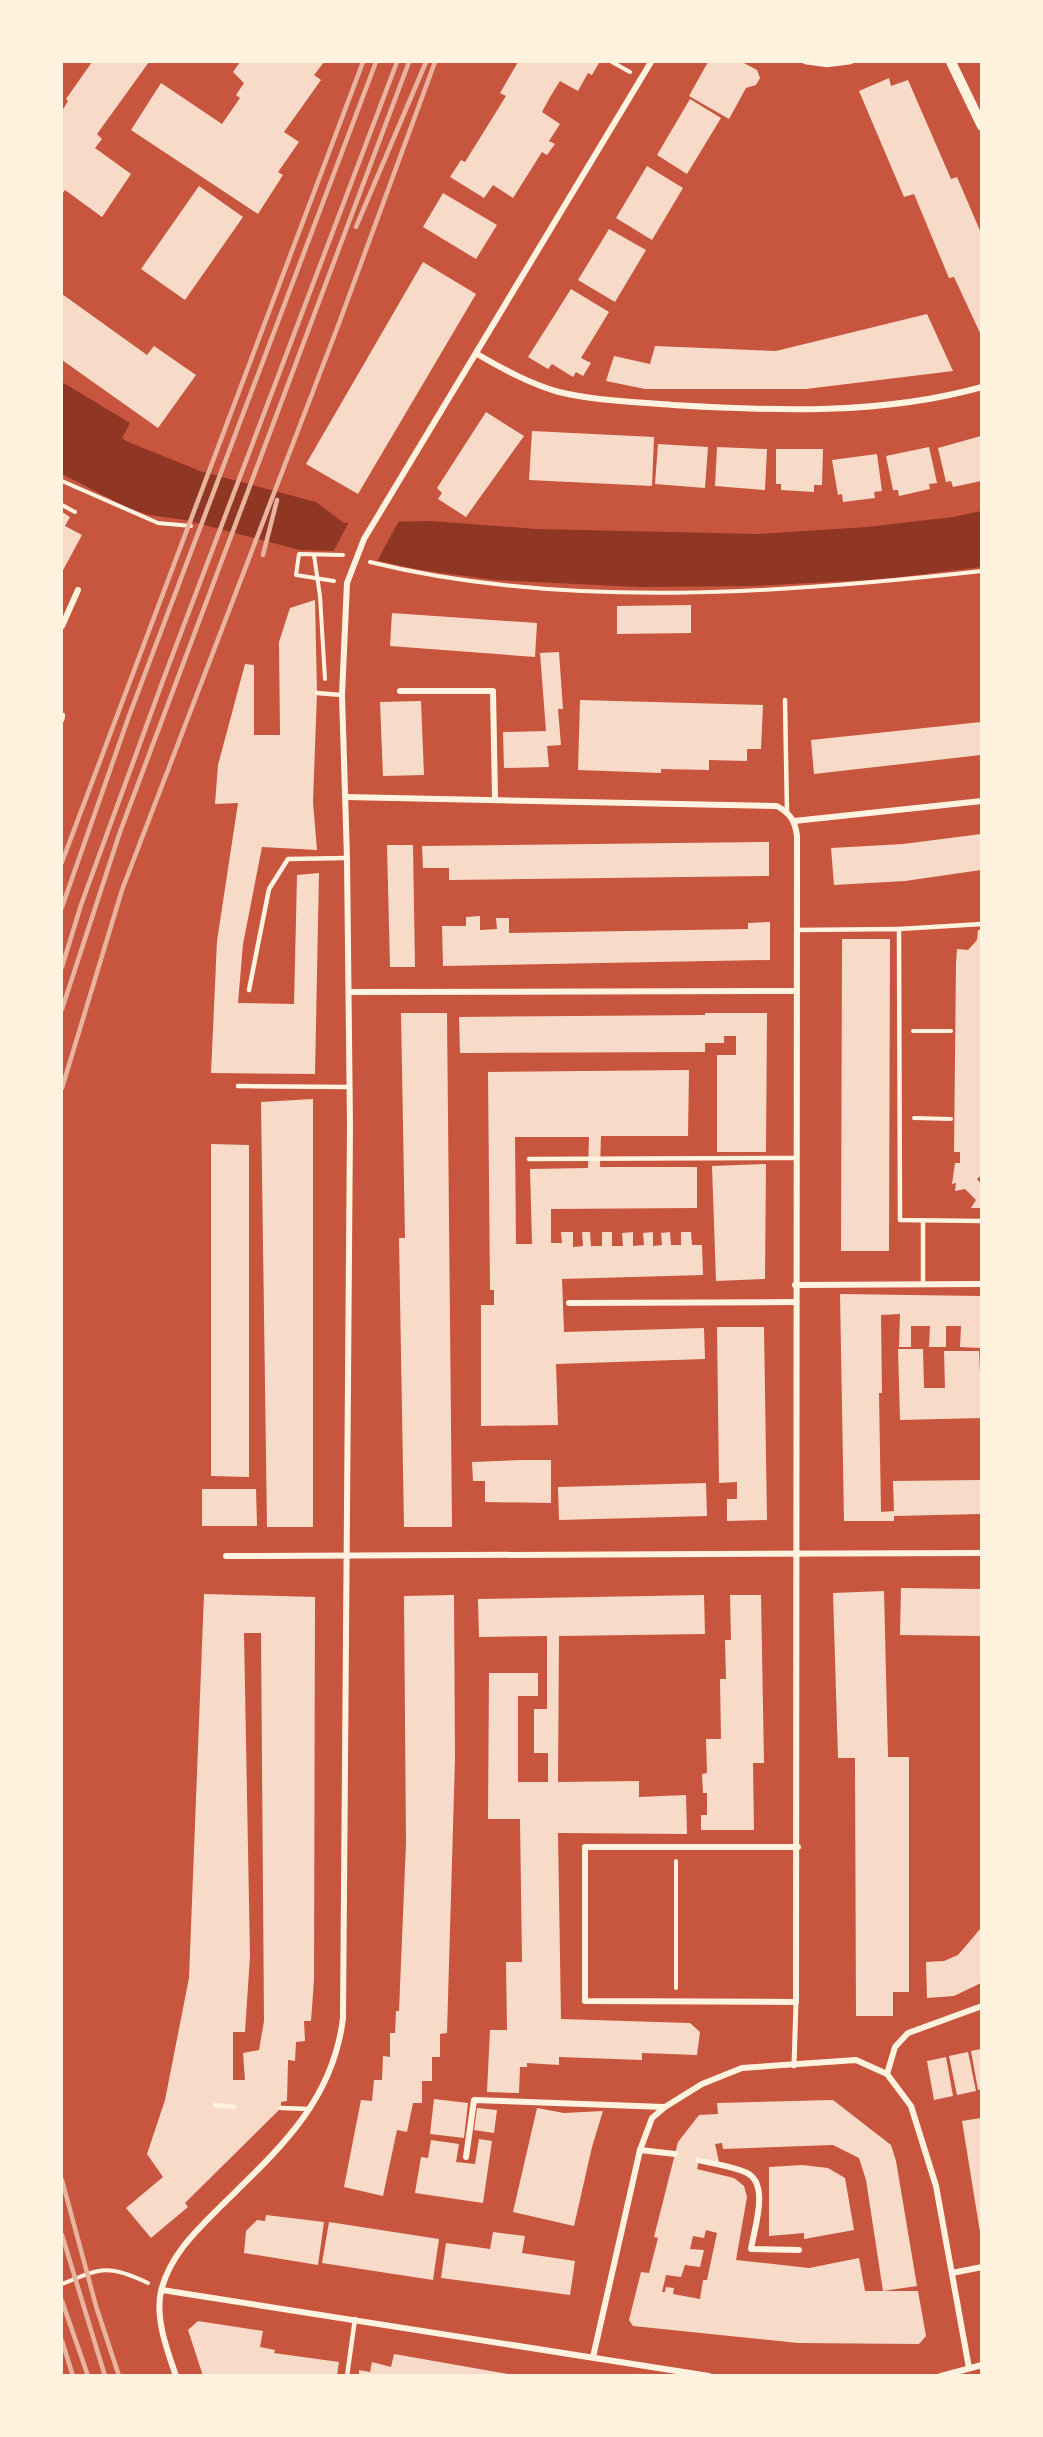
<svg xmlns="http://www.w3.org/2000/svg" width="1043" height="2437" font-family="'PT Sans',sans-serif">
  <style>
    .water { fill: #8f3625 }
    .pier { fill: #c8553d }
    .building { fill: #f7dbc8; fill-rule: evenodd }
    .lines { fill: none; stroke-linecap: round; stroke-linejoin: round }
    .path { stroke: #fff3e0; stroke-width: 4 }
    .service { stroke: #fff3e0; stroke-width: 4.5 }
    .pedestrian { stroke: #fff3e0; stroke-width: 5 }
    .minor { stroke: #fff3e0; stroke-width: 6 }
    .tertiary { stroke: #fff3e0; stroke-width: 10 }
    .rail { stroke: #e9b49f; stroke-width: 4.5 }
  </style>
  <rect width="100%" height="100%" fill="#c8553d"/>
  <polygon class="water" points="62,382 130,423 122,438 126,441 200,471 316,502 344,523 431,521 536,529 758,534 867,527 953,517 981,511 981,567 885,579 754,586 639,587 495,580 420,570 333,551 300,550 185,520 149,515 128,508 62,474"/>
  <polygon class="pier" points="400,519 376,563 332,554 350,520"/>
  <g class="building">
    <polygon points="92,62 149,62 97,134 102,139 95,148 131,174 102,217 65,190 62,194 62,111 68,101 66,99"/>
    <polygon points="240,62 324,62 314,75 321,80 284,132 299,142 278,172 283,175 258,214 131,130 161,83 222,124 240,98 236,95 244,83 233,72"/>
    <polygon points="518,62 599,63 592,75 588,73 578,91 560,81 550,97 542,112 560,124 549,141 555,144 547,155 542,152 513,198 493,185 484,198 450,177 461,160 465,162 506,96 500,93"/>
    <polygon points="708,62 742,62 757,70 760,78 756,85 746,88 729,119 689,96"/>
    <polygon points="889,78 891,86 908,80 951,179 957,177 981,233 981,335 954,277 949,278 914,194 904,197 859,91"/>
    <polygon points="690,99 721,118 687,174 657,155"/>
    <polygon points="647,166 683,188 652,240 616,218"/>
    <polygon points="199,186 243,217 185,300 141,269"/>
    <polygon points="443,193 497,225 476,259 423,227"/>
    <polygon points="609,229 646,250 615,302 578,280"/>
    <polygon points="423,262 476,294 358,494 306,464"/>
    <polygon points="571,289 609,312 581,358 591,363 583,376 576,372 573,377 552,364 548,369 528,357"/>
    <polygon points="62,294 147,355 154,346 196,375 158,428 62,360"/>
    <polygon points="927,314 953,371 806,389 645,389 606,381 614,356 650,364 655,346 776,351"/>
    <polygon points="486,412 524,436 466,517 438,499 442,493 437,488"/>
    <polygon points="532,431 654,437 652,486 529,480"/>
    <polygon points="981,436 981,481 953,487 951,481 946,482 938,448"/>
    <polygon points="658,444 708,447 705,488 655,484"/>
    <polygon points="717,447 767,449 765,490 715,486"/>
    <polygon points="929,447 937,483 929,484 930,489 899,496 898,490 893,490 886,456"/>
    <polygon points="776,449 823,449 822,485 814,485 814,492 781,490 781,484 776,484"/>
    <polygon points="877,454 882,491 874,492 875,498 843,502 842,494 838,495 832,460"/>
    <polygon points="62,512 70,517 65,526 82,535 62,572"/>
    <polygon points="315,600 317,693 313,802 317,850 262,847 243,944 238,1003 294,1004 297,875 319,873 315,1074 211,1073 217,941 238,803 215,804 218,765 245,664 254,665 254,735 280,735 279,642 290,608"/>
    <polygon points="691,605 691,633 617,634 617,606"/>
    <polygon points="392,613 537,623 535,657 390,646"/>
    <polygon points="559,652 563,709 558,709 561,745 547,746 549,767 504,768 503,732 546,731 540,653"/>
    <polygon points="580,700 763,705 761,749 747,749 747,761 709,760 709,770 661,769 661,773 578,770"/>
    <polygon points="421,701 424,775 383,776 380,702"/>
    <polygon points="981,722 981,755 814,774 811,740"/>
    <polygon points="981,834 981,870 905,881 834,885 831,848 903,844"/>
    <polygon points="769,842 769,876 449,880 449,868 423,868 422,846"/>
    <polygon points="387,845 413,845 415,967 390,967"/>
    <polygon points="480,916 480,930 497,929 496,918 509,918 509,933 748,929 748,923 770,922 770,960 443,966 442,926 466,926 466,917"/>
    <polygon points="978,930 981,930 981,1175 977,1179 981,1184 981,1208 971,1208 976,1200 965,1189 955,1191 956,1183 952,1184 955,1163 960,1163 960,1152 954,1152 956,963 957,949 968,950 977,940"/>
    <polygon points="842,939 890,939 889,1251 841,1251"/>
    <polygon points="401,1013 447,1013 452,1527 404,1527 399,1238 405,1238"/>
    <polygon points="705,1013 767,1013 766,1152 717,1152 717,1055 736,1055 736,1036 724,1036 724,1043 705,1043 705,1052 460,1053 459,1017 705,1015"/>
    <path d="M689,1070l-1,66h-87l-1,31h97v41l-146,1v34h11l-1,-11h12v15l10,-1 -1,-14h8l1,14h11v-14h10v14h11l-1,-13 11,-1v14l11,-1 -1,-12 10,-1v14l9,-1 -1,-12 9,-1 1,13h10v-13h10l1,13h10l1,30 -141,4 2,53 140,-4 1,31 -149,5 2,61 -77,1v-121h13v-15h-4l-2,-218zM515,1137h74l-1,31 -58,1 2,75h-16z"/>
    <polygon points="313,1099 313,1527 267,1527 261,1102"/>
    <polygon points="211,1144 249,1145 249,1477 211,1476"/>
    <polygon points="766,1164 765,1279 716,1281 712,1166"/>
    <polygon points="840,1294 981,1296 981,1348 960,1347 961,1326 946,1326 946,1347 929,1347 930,1326 911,1326 911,1347 899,1347 900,1314 881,1315 882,1393 879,1393 881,1512 894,1511 893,1481 981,1480 981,1514 894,1516 894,1521 844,1521"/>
    <polygon points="717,1327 764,1327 767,1520 727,1521 727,1499 737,1499 737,1482 719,1483"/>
    <polygon points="898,1349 923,1349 924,1388 945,1388 944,1351 979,1351 982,1418 900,1420"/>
    <polygon points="522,1460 551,1460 551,1503 485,1502 485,1481 473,1481 472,1462"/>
    <polygon points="706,1483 707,1516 559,1520 558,1487"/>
    <polygon points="202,1489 256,1489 257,1526 202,1526"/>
    <polygon points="901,1588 981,1589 981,1636 900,1635"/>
    <polygon points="884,1591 888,1757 909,1757 909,1992 893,1992 893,2016 856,2016 855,1758 838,1758 833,1593"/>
    <path d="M204,1594l111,3 -1,383 -3,41h-7l1,20 -9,1 -1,19 -7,-1 -1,41 -6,1v6l-96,95 3,4 -37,31 -25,-30 37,-31 -16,-23 18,-54 24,-122zM244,1633h17l3,388 -5,29 -16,3 2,27h-12v-48h12l5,-76z"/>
    <polygon points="454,1595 455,1759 447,2033 440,2034 440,2057 432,2057 432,2081 422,2081 422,2103 413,2103 407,2132 397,2130 383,2196 344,2187 361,2100 372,2101 374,2080 382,2080 383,2056 390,2057 390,2033 395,2033 396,2011 399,2011 406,1843 404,1596"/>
    <polygon points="704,1595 705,1634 559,1636 558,1782 639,1781 639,1797 686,1795 687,1834 558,1833 561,2019 690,2023 700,2032 697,2055 642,2053 642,2060 559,2057 559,2065 527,2063 527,2067 520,2067 519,2093 487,2092 490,2030 507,2030 506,1962 522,1962 520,1819 488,1819 489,1673 538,1673 538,1696 518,1696 518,1782 548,1782 548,1753 534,1753 534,1709 547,1709 547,1636 479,1637 478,1599"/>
    <polygon points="730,1595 761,1595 764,1763 753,1763 754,1830 701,1830 701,1815 707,1815 707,1793 703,1793 702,1774 707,1773 706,1739 721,1739 720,1679 726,1679 725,1640 731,1640"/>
    <polygon points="981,1928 981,1983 954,1996 927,1998 926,1962 944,1961 958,1955"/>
    <polygon points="981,2049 981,2089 978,2090 971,2051"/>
    <polygon points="968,2052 976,2091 957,2095 949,2056"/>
    <polygon points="946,2057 953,2096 934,2100 927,2061"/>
    <polygon points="434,2099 468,2103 464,2138 430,2134"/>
    <path d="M833,2100l58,45 5,16 21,125 -34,5 -17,-111 -7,-22 -26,-13 -110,4 -1,-6 -7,1 4,18 -19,-5 -3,12 37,9 10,8 3,11 -11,63 73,8 50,-10 6,33h53l8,45 -7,8 -121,-1 -165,-17 -4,-6 12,-48 8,1 9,-35 -4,-1 24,-95 21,-27 19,-1 -1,-11zM706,2230l11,3 -10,47h-4l-3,19 -27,-5 1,-6 -8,-1 -1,5h-3l4,-17 15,2 4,-12 15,2 4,-17 -14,-1 3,-13 11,2z"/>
    <polygon points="477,2108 497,2110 494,2133 474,2130"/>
    <polygon points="537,2108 564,2113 603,2111 592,2147 574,2226 513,2212"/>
    <polygon points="981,2118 981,2232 980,2232 962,2121"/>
    <polygon points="479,2139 492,2141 483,2203 415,2193 421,2157 428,2158 431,2140 459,2144 456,2162 475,2164"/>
    <polygon points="802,2165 828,2168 845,2178 854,2230 804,2239 804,2233 769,2236 769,2167"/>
    <polygon points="266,2215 324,2222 318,2265 244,2253 246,2231 257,2220 265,2221"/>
    <polygon points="329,2222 439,2239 433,2280 322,2263"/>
    <polygon points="493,2232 525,2236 522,2253 575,2261 570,2295 441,2278 446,2243 490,2249"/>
    <polygon points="198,2321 263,2331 260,2347 275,2350 274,2353 339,2362 337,2376 203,2376 188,2330"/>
    <polygon points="394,2354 508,2374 508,2376 359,2376 359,2370 370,2372 372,2362 391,2367"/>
  </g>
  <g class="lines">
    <g class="path">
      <polyline points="612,62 630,72"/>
      <polyline points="62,481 158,523 191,526"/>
      <polyline points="62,505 75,512"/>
      <polyline points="314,555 320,596 325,679"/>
      <path d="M370,562c194,48 415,31 612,9"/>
      <polyline points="334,581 296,575 299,554 343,555"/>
      <polyline points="913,1031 951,1031"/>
      <polyline points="914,1118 951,1119"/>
      <polyline points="676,1988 676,1861"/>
      <path d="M62,2284c39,-16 46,-20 86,-1"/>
    </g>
    <g class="service">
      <polyline points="805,62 827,65 851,62"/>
      <polyline points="317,693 342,695"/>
      <polyline points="785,700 787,812"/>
      <polyline points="62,720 63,715"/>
      <polyline points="899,929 982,924"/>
      <polyline points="797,930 899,929 900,1220 982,1221"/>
      <polyline points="249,990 269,889 288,859 347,858"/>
      <polyline points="238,1086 349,1087"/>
      <polyline points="529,1159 795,1158"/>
      <polyline points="923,1285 923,1221"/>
      <polyline points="215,2105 234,2107"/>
      <polyline points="281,2108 310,2109"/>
      <polyline points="347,2376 355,2319"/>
    </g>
    <polyline class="pedestrian" points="794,2066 796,2002"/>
    <g class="minor">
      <path d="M477,354c26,15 53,30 82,38 37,9 76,10 114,13 101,6 210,10 309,-18"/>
      <polyline points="62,626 78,590"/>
      <polyline points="400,691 493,691 495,798"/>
      <path d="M346,797l431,9c14,8 18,15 20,30l-1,1166 -211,-1v-154h213"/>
      <polyline points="794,821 982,801"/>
      <polyline points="349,992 796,991"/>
      <polyline points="795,1285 982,1284"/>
      <polyline points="569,1303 795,1302"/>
      <polyline points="226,1556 982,1553"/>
      <polyline points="887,2074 895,2047 908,2033 982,2006"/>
      <polyline points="640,2150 675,2154"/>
      <polyline points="466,2157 474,2100 664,2107"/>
      <path d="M699,2160c15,4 31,6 46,12 26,10 9,57 6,77l48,1"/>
      <polyline points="952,2273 982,2267"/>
      <polyline points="162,2290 709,2376"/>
      <polyline points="593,2357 640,2150 652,2118 665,2107 702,2084 742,2068 856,2060 887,2074 911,2106 936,2186 969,2368"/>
      <path d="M176,2376c-9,-26 -21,-58 -15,-85 9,-36 35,-60 60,-85 57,-56 112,-104 122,-188l7,-892 -3,-268 -5,-163 5,-112 17,-44 287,-477"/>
      <polyline points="941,2376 982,2365"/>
    </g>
    <polyline class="tertiary" points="951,62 982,126"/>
    <g class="rail">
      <polyline points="356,227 426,62"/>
      <polyline points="263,555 277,500"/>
      <polyline points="62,862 363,62"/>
      <polyline points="62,907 129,716 376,62"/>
      <polyline points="62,967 81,905 165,675 397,62"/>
      <polyline points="62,1009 120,832 409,62"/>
      <polyline points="62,1088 122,890 338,326 435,62"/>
      <polyline points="62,2180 96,2306 119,2376"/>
      <polyline points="62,2235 105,2376"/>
      <polyline points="62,2301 88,2376"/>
      <polyline points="62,2341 73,2376"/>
    </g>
  </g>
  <rect width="1043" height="2437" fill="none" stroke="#fff3e0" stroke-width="126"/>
</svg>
